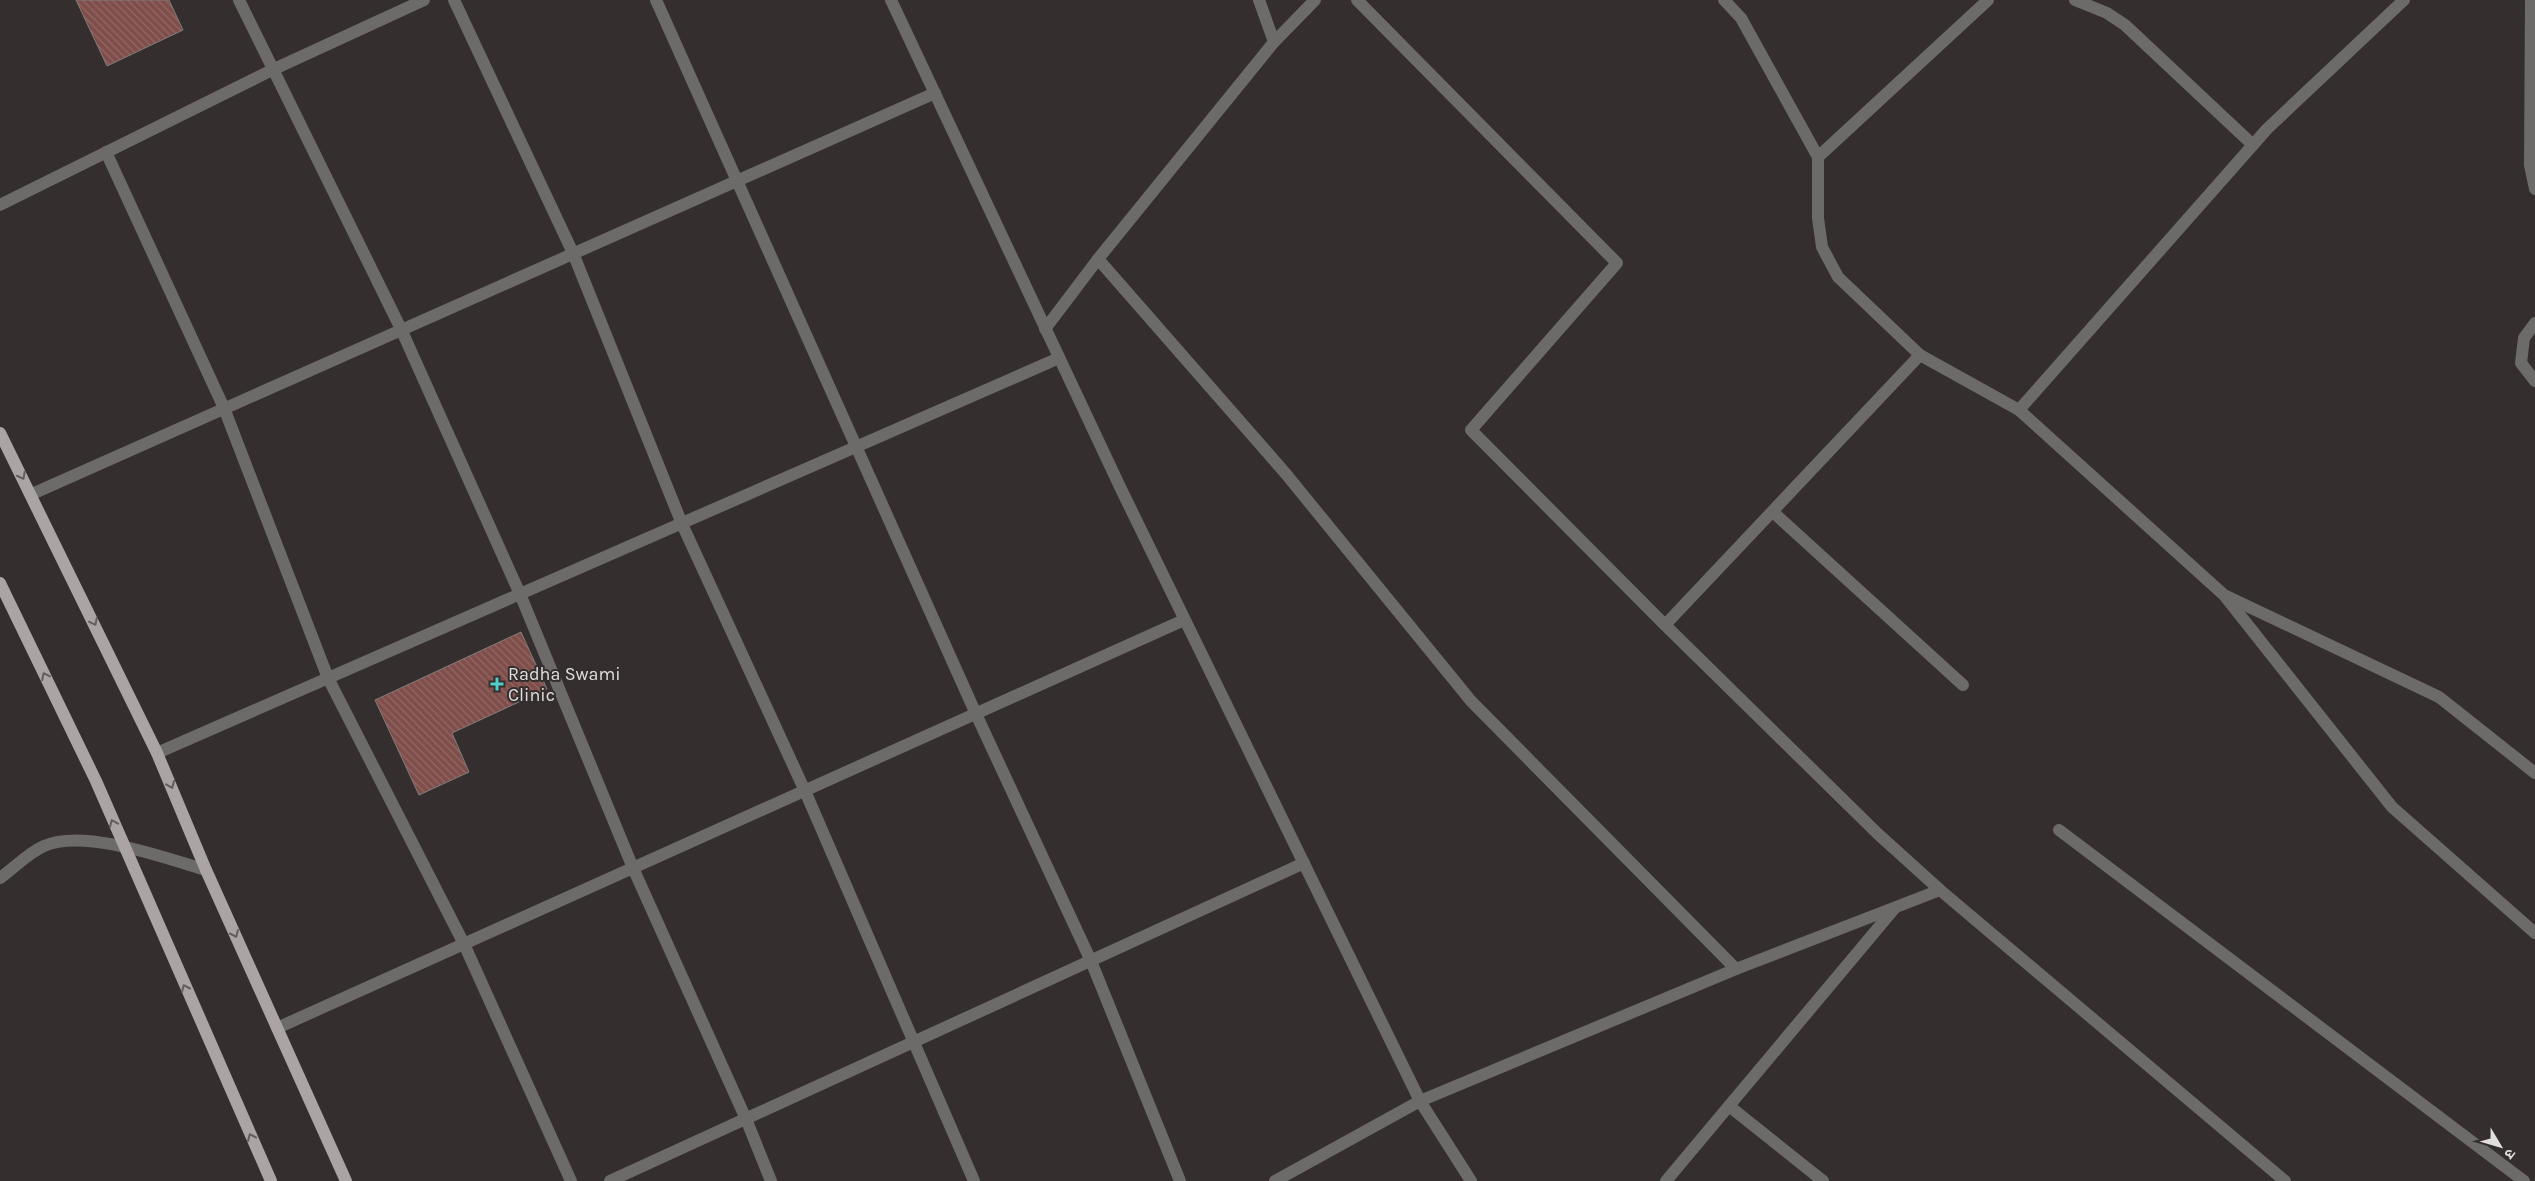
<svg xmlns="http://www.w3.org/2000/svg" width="2535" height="1181" font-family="Karla,'Noto Sans Devanagari',sans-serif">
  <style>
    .building { fill: url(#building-back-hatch); stroke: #827c7b }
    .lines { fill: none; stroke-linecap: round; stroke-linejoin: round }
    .minor { stroke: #6d6a6a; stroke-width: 12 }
    .major { stroke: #aaa4a4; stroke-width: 12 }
    .oneway { stroke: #635d5d }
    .poi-dot { fill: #53cdc9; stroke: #342e2e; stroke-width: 2 }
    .labels { text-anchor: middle; stroke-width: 4; stroke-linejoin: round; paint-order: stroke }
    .poi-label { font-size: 18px; fill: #e1dede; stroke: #342e2e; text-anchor: start }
  </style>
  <defs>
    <pattern id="building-back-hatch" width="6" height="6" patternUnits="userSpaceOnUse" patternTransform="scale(1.25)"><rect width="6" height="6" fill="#7f4e4a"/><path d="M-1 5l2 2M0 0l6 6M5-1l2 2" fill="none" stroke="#916764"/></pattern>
  </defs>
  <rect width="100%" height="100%" fill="#342e2e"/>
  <g class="building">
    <polygon points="76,0 169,0 183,30 107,66"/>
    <polygon points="521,632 547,689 452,733 469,772 419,795 375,700"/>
  </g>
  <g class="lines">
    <g class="minor">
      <polyline points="239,0 401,329 520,594 633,868 746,1119 771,1181"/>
      <polyline points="454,0 573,253 682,524 805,791 974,1181"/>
      <polyline points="656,0 976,714 1091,961 1180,1181"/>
      <polyline points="891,0 1121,489 1420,1101 1471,1181"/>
      <polyline points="1259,0 1274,42"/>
      <polyline points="1357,0 1617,263 1471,430 1665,625 1878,834 1940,890 2285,1181"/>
      <polyline points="1724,0 1741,18 1818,157 1818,218 1822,247 1838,277 1920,355 2019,410 2224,595 2392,807 2535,933"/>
      <polyline points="2075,0 2107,13 2125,25 2253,145"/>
      <polyline points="2531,0 2530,165 2535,189"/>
      <polyline points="106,152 224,408 328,678 464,944 571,1181"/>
      <polyline points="1818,157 1988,0"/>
      <polyline points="0,205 272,70 424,0"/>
      <polyline points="1098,259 1286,474 1471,701 1736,969"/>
      <polyline points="2535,323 2524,338 2521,363 2535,381"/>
      <polyline points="1045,329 1098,259 1274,42 1315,0"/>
      <polyline points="2019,410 2267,129 2404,0"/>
      <polyline points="32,494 935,93"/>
      <polyline points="1773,512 1963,685"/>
      <polyline points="2226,596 2439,697 2535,773"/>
      <polyline points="1665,625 1920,355"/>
      <polyline points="157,753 1059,358"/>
      <polyline points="2059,830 2524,1181"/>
      <path d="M0,878c14,-10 28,-25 44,-32 39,-18 122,12 162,24"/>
      <polyline points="277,1028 1184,620"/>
      <polyline points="1729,1106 1823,1181"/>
      <polyline points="610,1181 1304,863"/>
      <polyline points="1275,1181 1420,1101 1736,969 1940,890"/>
      <polyline points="1666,1181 1894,909"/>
    </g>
    <g class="major">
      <polyline points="0,433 157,753 206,870 346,1181"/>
      <polyline points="0,583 96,781 271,1181"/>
    </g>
  </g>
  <defs><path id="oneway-chevron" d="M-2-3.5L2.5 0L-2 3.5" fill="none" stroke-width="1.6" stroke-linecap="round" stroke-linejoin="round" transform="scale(1.25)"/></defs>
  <g class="oneway">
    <use href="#oneway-chevron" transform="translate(22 476) rotate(63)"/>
    <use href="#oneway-chevron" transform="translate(94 622) rotate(64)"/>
    <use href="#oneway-chevron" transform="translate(45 676) rotate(-116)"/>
    <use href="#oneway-chevron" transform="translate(171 785) rotate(67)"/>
    <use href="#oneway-chevron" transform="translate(113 823) rotate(-113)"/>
    <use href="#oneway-chevron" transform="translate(235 934) rotate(66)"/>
    <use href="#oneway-chevron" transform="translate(185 988) rotate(-114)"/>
    <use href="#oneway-chevron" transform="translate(251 1137) rotate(-114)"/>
  </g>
  <path class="poi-dot" d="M494.5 676.5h5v5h5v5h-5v5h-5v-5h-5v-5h5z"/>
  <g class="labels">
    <g class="poi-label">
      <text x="508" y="680">Radha Swami<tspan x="508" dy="21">Clinic</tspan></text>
    </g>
  </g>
  <g transform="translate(2500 1146) rotate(128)" stroke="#342e2e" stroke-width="4" paint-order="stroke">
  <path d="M0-4L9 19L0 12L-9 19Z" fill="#e1dede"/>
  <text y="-8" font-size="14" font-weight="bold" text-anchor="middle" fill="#e1dede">उ</text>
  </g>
</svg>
